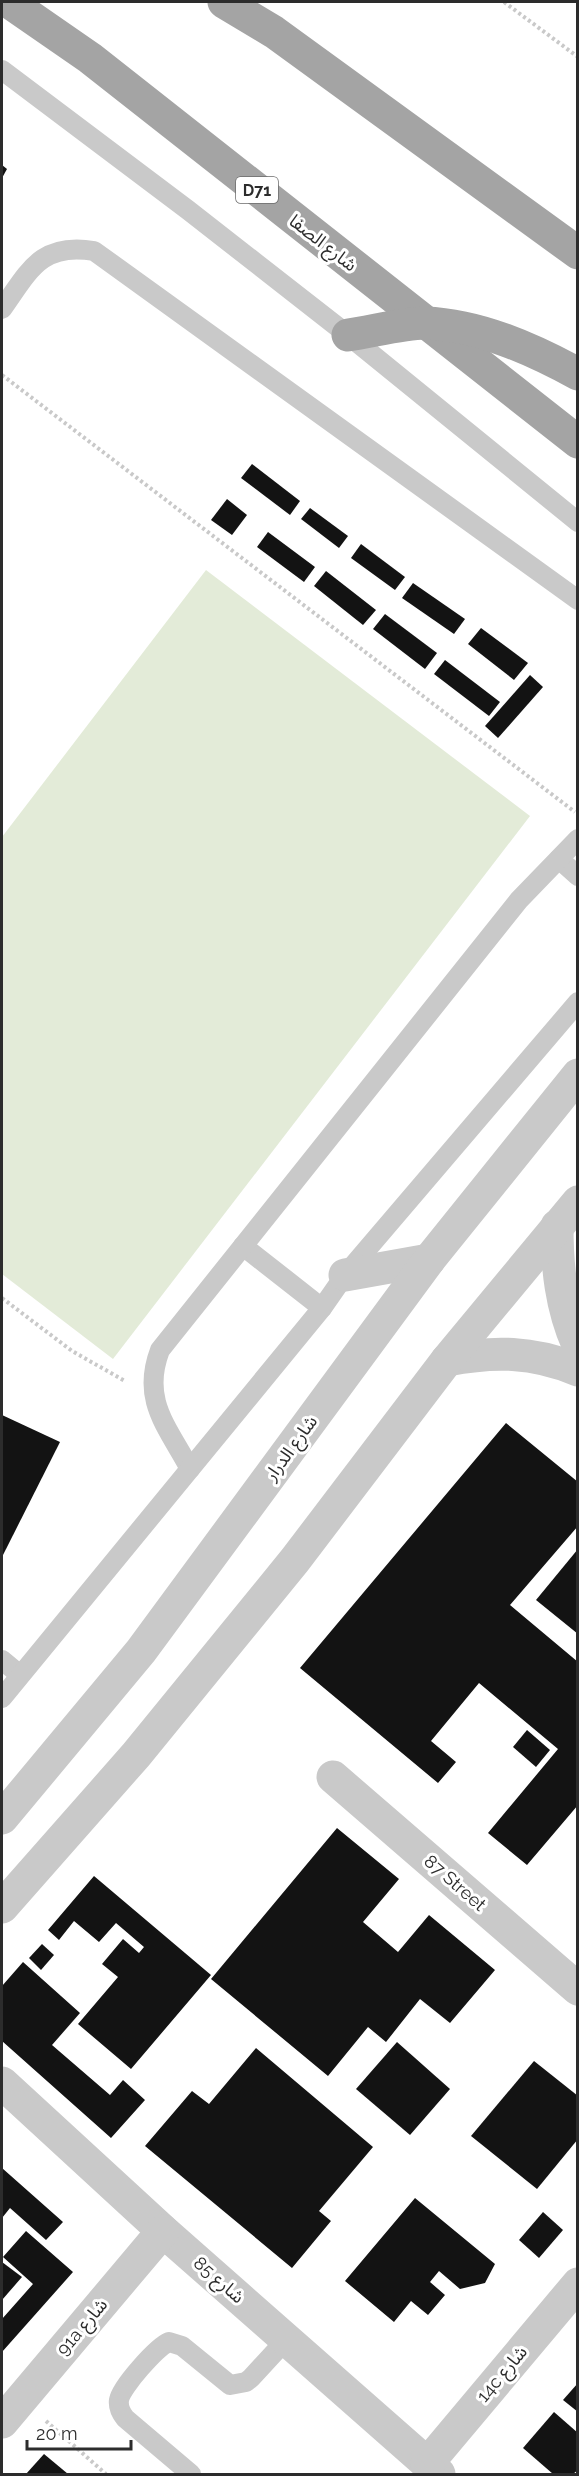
<svg xmlns="http://www.w3.org/2000/svg" width="579" height="2476" font-family="Raleway,'Noto Sans Arabic',sans-serif">
  <style>
    .green { fill: #e3ebd8 }
    .building { fill: #131313 }
    .lines { fill: none; stroke-linecap: round; stroke-linejoin: round }
    .path { stroke: #c9c9c9; stroke-width: 4; stroke-dasharray: 3 3; stroke-linecap: butt }
    .lane { stroke: #c9c9c9; stroke-width: 20 }
    .street { stroke: #c9c9c9; stroke-width: 33 }
    .primary { stroke: #a4a4a4; stroke-width: 33 }
    .labels { text-anchor: middle; stroke-width: 6; stroke-linejoin: round; paint-order: stroke }
    .shield { fill: #fff; stroke: #6b6b6b; stroke-width: 1.5 }
    .shield-label { font-size: 16px; font-weight: bold; fill: #2c2c2c }
    .street-label { font-size: 18px; fill: #2c2c2c; stroke: #fff }
  </style>
  <rect width="100%" height="100%" fill="#fff"/>
  <polygon class="green" points="206,570 530,816 113,1359 2,1274 2,837"/>
  <g class="building">
    <polygon points="2,165 7,169 2,178"/>
    <polygon points="252,464 300,501 290,515 241,478"/>
    <polygon points="227,499 247,515 232,535 211,520"/>
    <polygon points="310,508 348,536 339,548 301,519"/>
    <polygon points="268,532 315,567 304,582 257,547"/>
    <polygon points="361,544 405,577 395,590 351,558"/>
    <polygon points="326,571 376,610 363,625 314,586"/>
    <polygon points="413,583 465,619 454,634 402,598"/>
    <polygon points="385,614 437,653 425,669 373,629"/>
    <polygon points="481,628 528,663 514,680 468,644"/>
    <polygon points="445,660 500,702 489,716 434,674"/>
    <polygon points="530,675 543,687 498,738 485,726"/>
    <polygon points="2,1415 60,1442 2,1557"/>
    <polygon points="506,1423 578,1482 578,1526 510,1605 578,1662 578,1805 527,1865 488,1833 558,1749 479,1683 431,1741 456,1762 438,1783 300,1668"/>
    <polygon points="578,1549 578,1634 536,1600"/>
    <polygon points="527,1730 550,1750 536,1767 513,1747"/>
    <polygon points="337,1828 399,1879 363,1922 398,1952 429,1915 495,1970 450,2023 420,1999 386,2042 368,2027 328,2076 211,1979"/>
    <polygon points="94,1876 211,1975 131,2069 78,2024 118,1977 102,1964 123,1939 139,1953 144,1947 116,1923 99,1942 74,1921 59,1940 48,1930"/>
    <polygon points="42,1944 54,1955 41,1970 29,1958"/>
    <polygon points="23,1962 80,2013 52,2045 110,2095 123,2080 145,2100 111,2138 2,2041 2,1986"/>
    <polygon points="397,2042 450,2089 410,2135 356,2089"/>
    <polygon points="256,2048 373,2147 319,2211 331,2221 292,2268 145,2146 192,2091 209,2104"/>
    <polygon points="534,2061 578,2096 578,2139 537,2189 471,2136"/>
    <polygon points="2,2168 63,2222 46,2240 10,2208 2,2218"/>
    <polygon points="415,2198 495,2264 485,2283 460,2289 439,2271 430,2282 445,2295 428,2315 411,2301 394,2322 345,2281"/>
    <polygon points="543,2212 563,2230 539,2258 519,2240"/>
    <polygon points="26,2231 73,2272 2,2352 2,2319 33,2284 3,2257"/>
    <polygon points="2,2262 22,2277 2,2300"/>
    <polygon points="578,2383 578,2412 563,2400"/>
    <polygon points="554,2412 578,2433 578,2470 573,2474 553,2474 523,2448"/>
    <polygon points="44,2454 68,2474 26,2474"/>
  </g>
  <g class="lines">
    <g class="path">
      <polyline points="504,2 578,57"/>
      <polyline points="2,375 575,812"/>
      <polyline points="2,1298 72,1351 125,1381"/>
      <polyline points="46,2421 106,2474"/>
    </g>
    <g class="lane">
      <polyline points="2,70 188,210 348,335 578,522"/>
      <path d="M2,309c27,-38 39,-67 92,-58l484,349"/>
      <polyline points="559,859 578,876"/>
      <polyline points="243,1246 322,1308"/>
      <path d="M190,1469c-23,-43 -49,-69 -30,-119l359,-450 59,-61"/>
      <polyline points="2,1660 20,1675"/>
      <polyline points="2,1698 322,1308 345,1275 578,1002"/>
      <path d="M191,2474l-66,-56c-4,-5 -7,-11 -6,-18 2,-13 38,-53 50,-58l13,4 48,39 16,-3 5,-4 35,-38"/>
    </g>
    <g class="street">
      <path d="M557,1226c0,41 4,81 21,119"/>
      <polyline points="345,1275 429,1260"/>
      <path d="M447,1360c46,-9 86,-9 131,10"/>
      <polyline points="333,1777 578,1989"/>
      <polyline points="2,1818 141,1651 429,1260 578,1075"/>
      <polyline points="2,1907 136,1755 295,1560 447,1360 578,1202"/>
      <polyline points="2,2083 163,2231 439,2474"/>
      <polyline points="2,2422 163,2231"/>
      <polyline points="427,2464 578,2284"/>
    </g>
    <g class="primary">
      <polyline points="9,2 90,58 578,442"/>
      <polyline points="224,2 274,32 578,253"/>
      <path d="M348,335c22,-3 56,-12 77,-12 54,2 107,26 153,51"/>
    </g>
  </g>
  <g class="labels">
    <rect class="shield" x="236" y="177" width="42" height="26" rx="4.5"/>
    <g class="shield-label">
      <text x="257" y="196">D71</text>
    </g>
    <g class="street-label">
      <text transform="translate(323 243) rotate(38)" y="6">شارع الصفا</text>
      <text transform="translate(291 1448) rotate(-54)" y="6">شارع الدرار</text>
      <text transform="translate(455 1883) rotate(41)" y="6">87 Street</text>
      <text transform="translate(219 2280) rotate(41)" y="6">شارع 85</text>
      <text transform="translate(82 2327) rotate(-50)" y="6">91a شارع</text>
      <text transform="translate(502 2374) rotate(-50)" y="6">14c شارع</text>
    </g>
  </g>
  <rect width="579" height="2476" fill="none" stroke="#2c2c2c" stroke-width="6"/>
  <path d="M27 2440v9h104v-9" fill="none" stroke="#2c2c2c" stroke-width="3"/>
  <text x="36" y="2440" font-size="18" fill="#2c2c2c" stroke="#ffffff" stroke-width="4.5" paint-order="stroke">20 m</text>
</svg>
